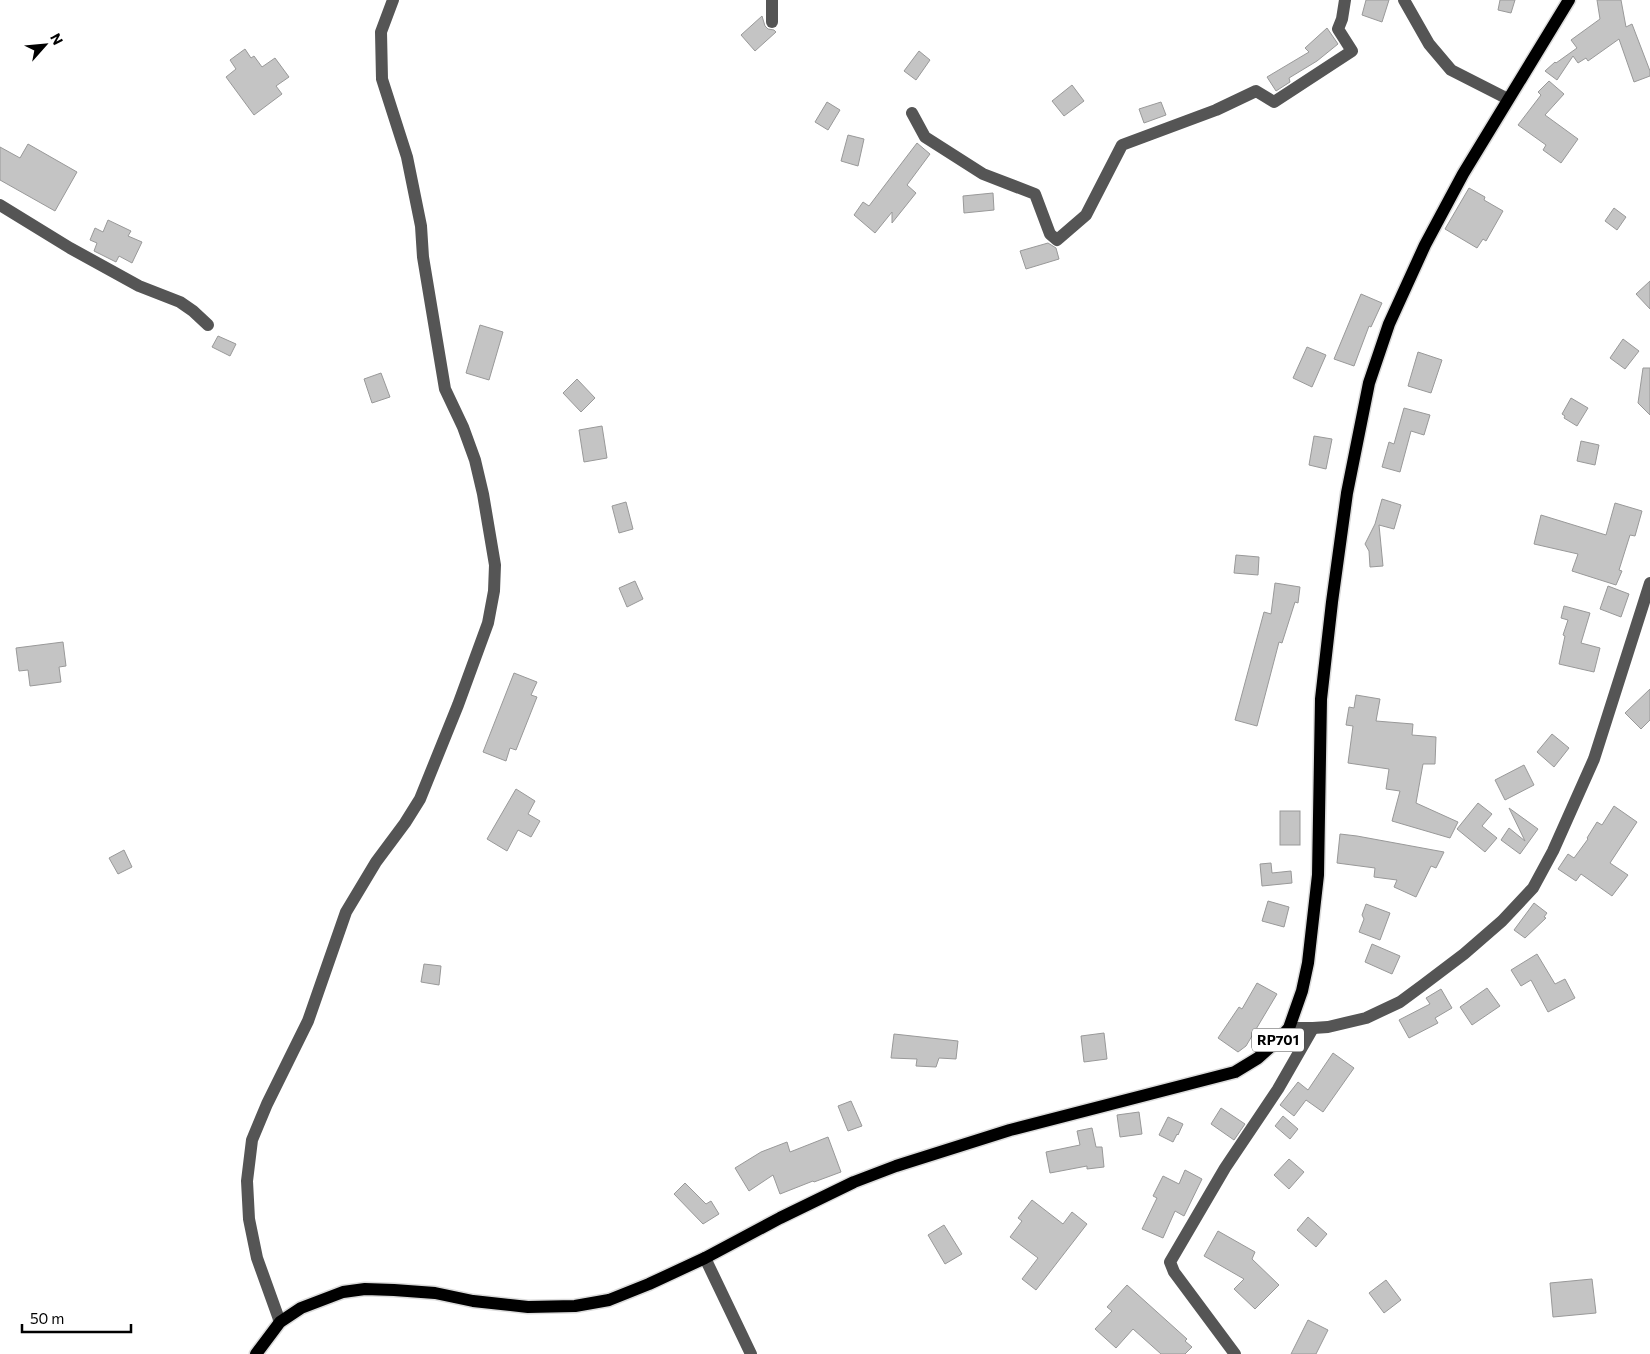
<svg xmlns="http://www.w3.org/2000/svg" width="1650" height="1354" font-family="Commissioner,sans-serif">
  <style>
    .building { fill: #c4c4c4; stroke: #999 }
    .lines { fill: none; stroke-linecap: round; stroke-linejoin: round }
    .major-casing { stroke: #dbdbdb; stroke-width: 15 }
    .minor { stroke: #555; stroke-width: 12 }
    .major { stroke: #000; stroke-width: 12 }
    .labels { text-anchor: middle; stroke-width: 5; stroke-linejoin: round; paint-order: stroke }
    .shield { fill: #fff; stroke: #4c4c4c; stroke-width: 1 }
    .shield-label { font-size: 14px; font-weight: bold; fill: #000 }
  </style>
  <rect width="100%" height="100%" fill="#fff"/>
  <g class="building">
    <polygon points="1366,0 1389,0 1382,22 1362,15"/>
    <polygon points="1500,0 1515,0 1511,13 1498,10"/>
    <polygon points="1597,0 1621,0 1626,27 1632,24 1650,71 1650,76 1634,82 1619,39 1588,61 1586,58 1578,63 1573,56 1557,80 1545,71 1555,62 1556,63 1577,48 1571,40 1600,19"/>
    <polygon points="762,16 765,26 768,29 774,30 776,32 755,51 741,35"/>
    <polygon points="1327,28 1338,44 1317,61 1289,78 1290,82 1276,91 1267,77 1309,52 1305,48"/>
    <polygon points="245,49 251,58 254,56 262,67 275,58 289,77 276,86 282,94 254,115 226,77 236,69 230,60"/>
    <polygon points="919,51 930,60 916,80 904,71"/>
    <polygon points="1549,81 1564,94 1545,115 1578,139 1561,163 1543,150 1546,145 1518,125 1541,95 1538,92"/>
    <polygon points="1072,85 1084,101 1064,116 1052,101"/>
    <polygon points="827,102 840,110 828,130 815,122"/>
    <polygon points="1161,102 1166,115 1144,123 1139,109"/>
    <polygon points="848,135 864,139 858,166 841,161"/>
    <polygon points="917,143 930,154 907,185 916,193 892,223 892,212 875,233 854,215 863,202 869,206"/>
    <polygon points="28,144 77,172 55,211 0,180 0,147 20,158"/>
    <polygon points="1469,188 1485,197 1484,200 1503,211 1486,241 1483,239 1477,248 1445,229"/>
    <polygon points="993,193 994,210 964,213 963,196"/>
    <polygon points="1614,208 1626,217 1617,230 1605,221"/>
    <polygon points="108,220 131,231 128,236 142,242 132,263 119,256 116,262 94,251 97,243 90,240 95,228 103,232"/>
    <polygon points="1048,243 1056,248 1059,259 1026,269 1020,251"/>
    <polygon points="1650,281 1650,309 1636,294"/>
    <polygon points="1361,294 1382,303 1371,327 1369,326 1354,366 1334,359"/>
    <polygon points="480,325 503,332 489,380 466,373"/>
    <polygon points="218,336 236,344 230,356 212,347"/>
    <polygon points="1623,339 1639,351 1625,369 1610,358"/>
    <polygon points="1307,347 1326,355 1312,387 1293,378"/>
    <polygon points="1418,352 1442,360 1431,393 1408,386"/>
    <polygon points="1643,368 1650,368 1650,415 1638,403"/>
    <polygon points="381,373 390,397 372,403 364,379"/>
    <polygon points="577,379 595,398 581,412 563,393"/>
    <polygon points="1571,398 1588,408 1577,426 1564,418 1565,416 1562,414"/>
    <polygon points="1404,408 1430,415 1424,435 1411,431 1400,472 1382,467 1389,442 1394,444"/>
    <polygon points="602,426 607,458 584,462 579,430"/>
    <polygon points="1314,436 1332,439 1326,469 1309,465"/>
    <polygon points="1581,441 1599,445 1595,465 1577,461"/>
    <polygon points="1382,499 1401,505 1394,529 1379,525 1383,566 1370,567 1369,551 1365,544 1375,524"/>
    <polygon points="626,502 633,529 619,533 612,506"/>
    <polygon points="1615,503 1642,511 1635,536 1630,535 1619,570 1622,571 1616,585 1572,571 1578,554 1534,544 1541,515 1606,535"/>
    <polygon points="1236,555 1259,557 1258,575 1234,573"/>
    <polygon points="635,581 643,599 627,607 619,588"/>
    <polygon points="1275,583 1300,587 1298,603 1295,602 1282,643 1279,642 1257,726 1235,720 1264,612 1271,614"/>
    <polygon points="1608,586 1629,594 1621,617 1600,609"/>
    <polygon points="1564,606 1590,613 1581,643 1600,648 1594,672 1559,664 1565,636 1563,635 1568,620 1561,618"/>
    <polygon points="63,642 66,666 59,667 61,682 30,686 28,670 19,671 16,648"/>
    <polygon points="514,673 537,682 531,695 537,697 516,750 510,748 506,761 483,752"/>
    <polygon points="1650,689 1650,720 1641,729 1625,713"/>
    <polygon points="1356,695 1380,699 1376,721 1413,724 1412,735 1436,737 1435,764 1423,764 1416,803 1458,822 1450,838 1392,821 1400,791 1386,789 1389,769 1348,763 1353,726 1346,725 1349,707 1354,708"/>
    <polygon points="1552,734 1569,748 1554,767 1537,752"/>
    <polygon points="1524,765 1534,785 1505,800 1495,780"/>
    <polygon points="516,789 535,801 528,814 540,821 531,837 518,830 507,851 487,839"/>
    <polygon points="1478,803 1492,814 1482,826 1497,838 1485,852 1457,829"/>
    <polygon points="1614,806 1637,822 1610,863 1628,875 1612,896 1581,874 1576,881 1558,869 1568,854 1574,858 1588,839 1587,838 1597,822 1602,825"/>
    <polygon points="1509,808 1538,829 1520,854 1501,840 1509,828 1525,841"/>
    <rect x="1280" y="811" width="20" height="34"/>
    <polygon points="1340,834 1357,836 1444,852 1436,868 1431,866 1416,897 1394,887 1397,880 1374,877 1375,868 1337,863"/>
    <polygon points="124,850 132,867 118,874 109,858"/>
    <polygon points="1271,863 1272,873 1291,871 1292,883 1262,886 1260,864"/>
    <polygon points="1268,901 1289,907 1284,927 1262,921"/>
    <polygon points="1534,903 1547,913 1544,917 1546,918 1525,938 1514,930"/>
    <polygon points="1366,904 1390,913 1380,940 1359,932 1364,919 1362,915"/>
    <polygon points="1372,944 1400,956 1392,974 1365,962"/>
    <polygon points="1537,954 1555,984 1565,979 1575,998 1548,1012 1531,980 1521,986 1511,970"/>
    <polygon points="424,964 441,966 439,985 421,982"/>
    <polygon points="1257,983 1277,994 1246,1046 1238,1052 1218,1038 1239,1007 1242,1009"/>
    <polygon points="1487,988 1500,1006 1472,1025 1460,1007"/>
    <polygon points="1441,989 1452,1008 1435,1018 1438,1023 1409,1038 1399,1020 1430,1004 1426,998"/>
    <polygon points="1104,1033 1107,1059 1084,1062 1081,1036"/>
    <polygon points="894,1034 958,1041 956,1059 939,1058 936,1067 916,1066 917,1059 891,1058"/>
    <polygon points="1333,1053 1354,1068 1323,1112 1306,1100 1294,1116 1280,1105 1298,1082 1308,1090"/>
    <polygon points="851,1101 862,1126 848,1131 838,1106"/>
    <polygon points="1221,1108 1245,1124 1234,1140 1211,1124"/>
    <polygon points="1139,1112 1142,1134 1120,1137 1117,1115"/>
    <polygon points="1283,1116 1298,1129 1290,1139 1275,1126"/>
    <polygon points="1168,1117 1183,1124 1178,1135 1177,1134 1173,1142 1159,1135"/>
    <polygon points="1092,1128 1096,1147 1102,1147 1104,1167 1087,1169 1087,1166 1050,1173 1046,1152 1080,1145 1077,1131"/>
    <polygon points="828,1137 841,1172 814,1182 813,1181 780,1194 773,1175 749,1191 735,1168 761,1152 787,1142 790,1152"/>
    <polygon points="1289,1159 1304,1172 1289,1189 1274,1175"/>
    <polygon points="1185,1170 1202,1179 1184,1216 1175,1211 1163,1238 1142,1229 1157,1198 1153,1196 1163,1176 1179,1184"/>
    <polygon points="685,1183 706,1204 711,1201 719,1214 703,1224 674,1194"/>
    <polygon points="1032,1200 1063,1224 1072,1212 1087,1224 1036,1290 1022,1279 1038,1258 1010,1237 1022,1221 1018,1218"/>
    <polygon points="1308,1217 1327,1234 1316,1247 1297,1230"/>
    <polygon points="944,1225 962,1254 945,1264 928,1235"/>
    <polygon points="1218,1231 1255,1252 1252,1259 1279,1285 1255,1309 1234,1289 1244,1279 1204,1256"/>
    <polygon points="1592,1279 1596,1313 1553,1317 1550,1283"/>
    <polygon points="1386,1280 1401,1300 1384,1313 1369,1293"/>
    <polygon points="1127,1285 1187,1339 1185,1341 1192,1347 1185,1354 1161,1354 1133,1329 1116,1348 1095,1329 1112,1311 1107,1307"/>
    <polygon points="1308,1320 1328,1330 1316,1354 1291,1354"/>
  </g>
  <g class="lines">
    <defs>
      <polyline id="major" points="256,1354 280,1322 301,1308 343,1292 365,1289 394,1290 435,1293 473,1301 528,1307 575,1306 609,1300 649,1284 705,1258 780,1218 854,1182 896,1166 1010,1130 1235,1072 1258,1058 1276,1042 1289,1028 1302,991 1308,963 1318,875 1321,699 1332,602 1347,493 1369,383 1389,324 1425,245 1463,174 1569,0"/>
    </defs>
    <use href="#major" class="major-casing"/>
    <g class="minor">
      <polyline points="1404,0 1429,44 1451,70 1508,99"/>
      <polyline points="772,22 772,0"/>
      <polyline points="912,113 925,137 983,174 1035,194 1050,234 1057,240 1086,215 1122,145 1216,110 1256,91 1274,102 1352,51 1338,29 1342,19 1345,0"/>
      <polyline points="0,205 70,248 139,286 180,302 193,311 208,325"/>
      <polyline points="1289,1028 1313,1028 1328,1027 1366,1018 1400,1002 1423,985 1464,954 1502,921 1533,888 1553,851 1594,759 1650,583"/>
      <polyline points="705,1258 751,1354"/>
      <polyline points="280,1322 257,1258 249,1219 247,1181 252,1140 267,1104 308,1021 346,912 376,862 405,823 420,799 458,705 488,623 494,591 495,565 483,494 475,460 463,427 445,389 423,257 421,226 407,157 382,79 381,32 393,0"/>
      <polyline points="1235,1354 1174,1272 1170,1262 1225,1168 1278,1089 1313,1028"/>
    </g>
    <use href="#major" class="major"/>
  </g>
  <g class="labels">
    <rect class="shield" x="1252" y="1028.5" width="52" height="23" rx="4"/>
    <g class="shield-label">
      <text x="1278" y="1045">RP701</text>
    </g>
  </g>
  <g transform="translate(45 45) rotate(63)" stroke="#ffffff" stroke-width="4" paint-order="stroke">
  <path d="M0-4L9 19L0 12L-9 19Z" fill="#000000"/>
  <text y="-8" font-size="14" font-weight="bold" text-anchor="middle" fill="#000000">N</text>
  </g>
  <path d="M22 1324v8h109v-8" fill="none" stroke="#000000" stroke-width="2.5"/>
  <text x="30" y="1324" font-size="15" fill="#000000" stroke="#ffffff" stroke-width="4" paint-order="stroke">50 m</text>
</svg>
